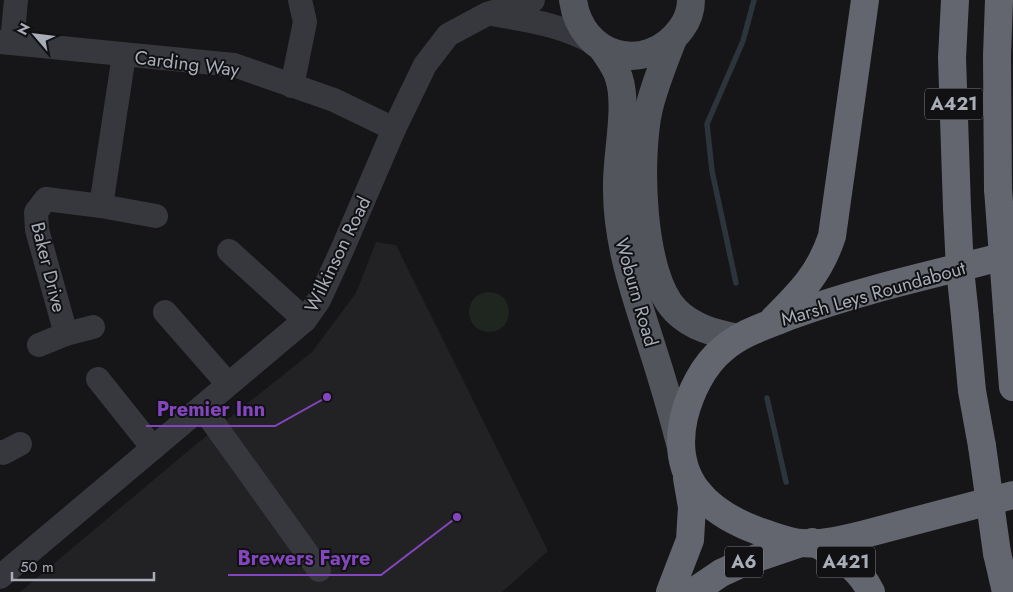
<svg xmlns="http://www.w3.org/2000/svg" width="1013" height="592" font-family="Jost,sans-serif">
  <style>
    .built { fill: #222225 }
    .green { fill: #1e261f }
    .lines { fill: none; stroke-linecap: round; stroke-linejoin: round }
    .stream { stroke: #2c353c; stroke-width: 5.5 }
    .minor { stroke: #37383d; stroke-width: 24 }
    .major { stroke: #53555c; stroke-width: 28 }
    .highway { stroke: #63666e; stroke-width: 28 }
    .highway-bridge { stroke: #63666e; stroke-width: 28 }
    .labels { text-anchor: middle; stroke-width: 4; stroke-linejoin: round; paint-order: stroke }
    .shield { fill: #111113; stroke: #7b7e86; stroke-width: 1 }
    .shield-label { font-size: 18px; font-weight: bold; fill: #a8adb8 }
    .street-label { font-size: 19px; fill: #a8adb8; stroke: #111113 }
    .leader { fill: none; stroke: #8446be; stroke-width: 2 }
    .callout-dot { fill: #8446be; stroke: #111113; stroke-width: 2 }
    .callout-label { font-size: 20px; text-anchor: middle; font-weight: bold; fill: #8446be; stroke: #111113; stroke-width: 4; stroke-linejoin: round; paint-order: stroke }
  </style>
  <rect width="100%" height="100%" fill="#161618"/>
  <polygon class="built" points="376,242 396,245 548,551 502,592 20,592 194,446 312,352 356,293"/>
  <circle class="green" cx="489" cy="312" r="20"/>
  <g class="lines">
    <g class="stream">
      <polyline points="736,283 712,171 707,124 743,41 754,0"/>
      <polyline points="767,398 786,482"/>
    </g>
    <g class="minor">
      <path d="M492,14c39,7 67,10 104,30"/>
      <polyline points="0,42 234,65 334,100 394,129"/>
      <polyline points="12,43 16,0"/>
      <polyline points="292,86 305,22 300,0"/>
      <polyline points="101,206 156,216"/>
      <polyline points="229,251 305,320"/>
      <polyline points="165,312 228,384"/>
      <polyline points="66,334 93,327"/>
      <polyline points="39,345 66,334 37,230 36,212 46,199 101,206 124,55"/>
      <polyline points="98,379 153,448"/>
      <polyline points="202,407 319,570"/>
      <polyline points="0,452 3,453 20,444"/>
      <polyline points="0,577 305,320 319,300 342,250 394,129 425,65 448,35 487,14 533,0"/>
    </g>
    <g class="major">
      <path d="M573,0c8,58 73,76 108,29 6,-8 10,-19 10,-29"/>
      <path d="M673,39c-9,23 -18,45 -24,69 -11,47 -9,167 27,203 17,17 39,22 62,27"/>
      <path d="M602,48c6,9 14,19 17,30 9,28 -2,75 -2,106 -1,57 17,107 34,160 11,34 21,68 30,103"/>
    </g>
    <g class="highway">
      <polyline points="955,0 952,58 957,208"/>
      <polyline points="998,189 997,56 999,0"/>
      <path d="M1013,254c-74,19 -154,36 -226,63 -22,9 -46,16 -64,32 -20,16 -33,44 -39,68 -14,62 23,96 77,115 13,4 27,10 40,11 21,2 44,-4 64,-9l148,-39"/>
      <polyline points="1007,309 1013,387"/>
      <polyline points="965,316 972,391 982,446"/>
      <path d="M774,319c27,-27 46,-46 58,-83l33,-236"/>
      <path d="M812,542c24,11 47,25 59,50"/>
      <polyline points="997,553 1006,592"/>
      <polyline points="670,592 690,540 692,507 687,478"/>
      <polyline points="693,592 721,573 745,562 801,543"/>
    </g>
    <g class="highway-bridge">
      <polyline points="998,189 1007,309"/>
      <polyline points="957,208 960,269 965,316"/>
      <polyline points="982,446 997,553"/>
    </g>
  </g>
  <g class="labels">
    <g class="shield">
      <rect x="925" y="88.5" width="58" height="31" rx="4"/>
      <rect x="725" y="546.5" width="38" height="31" rx="4"/>
      <rect x="817" y="546.5" width="58" height="31" rx="4"/>
    </g>
    <g class="shield-label">
      <text x="954" y="110">A421</text>
      <text x="744" y="568">A6</text>
      <text x="846" y="568">A421</text>
    </g>
    <g class="street-label">
      <text transform="translate(187 63) rotate(7)" y="7">Carding Way</text>
      <text transform="translate(337 254) rotate(-64)" y="7">Wilkinson Road</text>
      <text transform="translate(49 267) rotate(76)" y="7">Baker Drive</text>
      <text transform="translate(637 292) rotate(74)" y="7">Woburn Road</text>
      <text transform="translate(873 293) rotate(-16)" y="7">Marsh Leys Roundabout</text>
    </g>
  </g>
  <path class="leader" d="M327 397L275 426H146M457 517L381 575H228"/>
  <g class="callout-dot">
    <circle cx="327" cy="397" r="5"/>
    <circle cx="457" cy="517" r="5"/>
  </g>
  <g class="callout-label">
    <text x="211" y="416">Premier Inn</text>
    <text x="304" y="565">Brewers Fayre</text>
  </g>
  <g transform="translate(35 35) rotate(298)" stroke="#111113" stroke-width="4" paint-order="stroke">
  <path d="M0-4L9 19L0 12L-9 19Z" fill="#a8adb8"/>
  <text y="-8" font-size="14" font-weight="bold" text-anchor="middle" fill="#a8adb8">N</text>
  </g>
  <path d="M12 572v8h142v-8" fill="none" stroke="#a8adb8" stroke-width="2.5"/>
  <text x="20" y="572" font-size="15" fill="#a8adb8" stroke="#111113" stroke-width="4" paint-order="stroke">50 m</text>
</svg>
